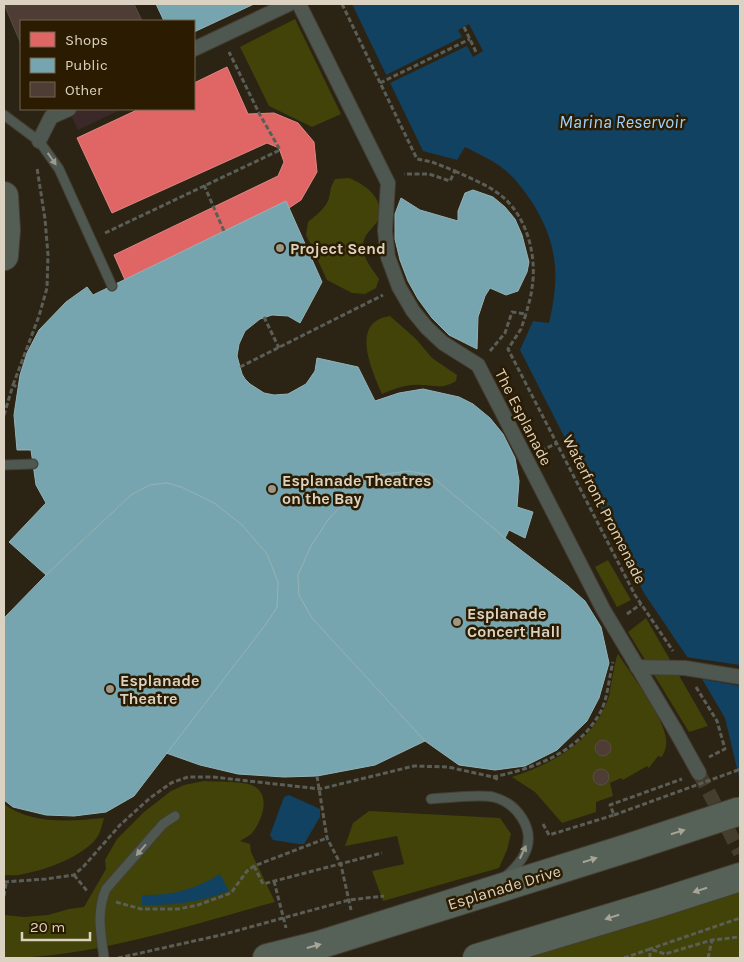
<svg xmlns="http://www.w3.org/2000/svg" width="744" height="962" font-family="Karla,sans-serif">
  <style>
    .commercial { fill: #3b2929 }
    .green { fill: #414308 }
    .water { fill: #124262 }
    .pier { fill: #2b2314 }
    .shops { fill: #e06666; stroke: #de8682 }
    .public { fill: #76a5af; stroke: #94b2b5 }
    .building { fill: #4e3d35; stroke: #584d46 }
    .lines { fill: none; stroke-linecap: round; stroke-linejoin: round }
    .pedestrian-tunnel { stroke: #453d2e; stroke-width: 14; stroke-dasharray: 14 7; stroke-linecap: butt }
    .service-casing { stroke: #453e32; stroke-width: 11 }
    .pedestrian-casing { stroke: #453e32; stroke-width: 16 }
    .primary-casing { stroke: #453e32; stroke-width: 30 }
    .trunk-casing { stroke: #453e32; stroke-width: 30 }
    .path { stroke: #5b5e56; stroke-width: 3; stroke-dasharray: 5 2.5; stroke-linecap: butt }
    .service { stroke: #4e5750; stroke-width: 9 }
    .pedestrian { stroke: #4e5750; stroke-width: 14 }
    .primary { stroke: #545e55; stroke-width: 28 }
    .trunk { stroke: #566158; stroke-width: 28 }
    .trunk-bridge-casing { stroke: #453e32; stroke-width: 30; stroke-linecap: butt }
    .path-bridge { stroke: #5b5e56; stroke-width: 3; stroke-dasharray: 5 2.5; stroke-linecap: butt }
    .trunk-bridge { stroke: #566158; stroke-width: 28 }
    .oneway { fill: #9c9b8f }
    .oneway2 { fill: #a6a598 }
    .poi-dot { fill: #9d9585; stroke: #2b1c01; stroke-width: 2 }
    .labels { text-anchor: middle; stroke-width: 5; stroke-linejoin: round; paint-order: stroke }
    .poi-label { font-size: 16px; font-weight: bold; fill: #dbd2c2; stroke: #2b1c01; text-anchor: start }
    .street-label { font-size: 16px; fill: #dbd2c2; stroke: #2b1c01 }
    .water-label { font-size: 18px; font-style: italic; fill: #a0d3fe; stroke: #2b1c01 }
  </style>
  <rect width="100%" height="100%" fill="#2b2314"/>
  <polygon class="commercial" points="68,109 122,109 78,130"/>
  <g class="green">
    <polygon points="295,19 341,114 312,127 269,106 240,47"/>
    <path d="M349,178c15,6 35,19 30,40 -3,8 -13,14 -15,22 -5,15 8,28 15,39l-3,9 -11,6 -13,-1 -25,-13 -21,-45 2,-13c7,-6 19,-15 21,-24 2,-9 1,-10 6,-19z"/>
    <path d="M390,316l26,23 16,19 25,17 -1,6c-16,9 -18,4 -35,4 -14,-1 -27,4 -39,9 -10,-24 -33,-72 8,-78z"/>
    <polygon points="608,560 631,600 617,607 595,567"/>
    <polygon points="646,618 708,726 689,732 628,632"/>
    <path d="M618,654c13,20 46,63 48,85 1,7 -1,12 -4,18l-4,-1 -9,12 -2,-2 -24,14 -2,-2 -11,5 3,13 -17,6v10l-34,11 -27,-31 -23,-15c42,-14 83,-36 97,-81 2,-9 6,-37 9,-42z"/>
    <path d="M204,781c14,1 30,0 44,3 24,6 16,33 5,48 -3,4 -9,6 -13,9l10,3 1,8 24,50c-85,23 -183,56 -271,56v-43l20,2 24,-2 21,-6 15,-2 22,-38 -1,-9 12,-21 27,-27 27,-21 13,-6z"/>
    <path d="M4,804c28,21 67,17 100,14 -2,6 -3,13 -6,18 -13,20 -52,34 -75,38 -6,2 -13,1 -19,1z"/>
    <polygon points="369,811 500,818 511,834 507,850 499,868 383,901 372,871 404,864 397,836 345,846 353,823"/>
    <polygon points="740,892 740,958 523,958"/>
  </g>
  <g class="water">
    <path d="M352,4h388v777l-15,-63 -23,-39 -58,-86 -124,-243 13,-29 16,2c11,-46 9,-80 -17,-121 -8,-11 -16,-23 -27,-32 -12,-10 -26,-16 -40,-23l-8,13 -34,-9z"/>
    <polygon points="289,795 320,809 320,817 304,844 298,844 273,840 270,835 284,797"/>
    <path d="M220,874l9,17c-32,12 -53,14 -87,14v-10c30,1 54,-6 78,-21z"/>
  </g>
  <g class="pier">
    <polygon points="469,24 483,51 473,57 467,46 390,83 386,75 462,37 458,30"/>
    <polygon points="686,657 740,665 740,686 702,679"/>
  </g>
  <polygon class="shops" points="227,67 248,114 274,113 298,123 314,142 317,172 301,200 289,208 286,201 125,280 114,255 278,176 284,162 279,148 267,143 112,213 77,138 139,109 194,109 194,83"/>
  <g class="public">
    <polygon points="156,4 254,4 194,32 194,21 164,21"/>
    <polygon points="473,190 493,197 505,207 515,219 522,235 529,262 527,272 518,291 506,295 490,288 485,296 478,317 477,349 449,335 432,318 418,299 408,281 400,260 395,239 395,214 401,198 420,210 458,221 458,211 465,193"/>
    <polygon points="286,201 322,282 300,323 288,316 272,315 260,319 245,331 239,344 237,356 242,374 245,379 250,384 264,393 274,395 288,394 306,384 315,371 317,358 358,367 375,401 399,393 423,389 459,397 473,404 490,418 503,434 515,458 519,481 517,507 533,512 525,538 509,530 505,538 430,475 408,471 380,475 359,487 328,520 311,546 298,575 299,595 312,618 425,741 375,765 317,776 284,777 238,774 200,765 166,753 266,624 277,607 278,582 267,554 242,525 214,503 181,487 167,483 150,485 131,495 46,575 9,542 46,503 36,485 31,450 17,450 14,415 20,375 27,353 39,330 66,302 87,287 93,295"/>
    <polygon points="408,471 430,475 505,538 568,586 585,601 601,627 609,663 599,698 587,721 557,750 525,766 495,770 459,765 425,741 312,618 299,595 298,575 311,546 328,520 359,487 380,475"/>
    <polygon points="167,483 181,487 214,503 242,525 267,554 278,582 277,607 266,624 134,796 106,812 74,816 46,815 13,807 4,800 4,618 46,575 131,495 150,485"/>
  </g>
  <g class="building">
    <polygon points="4,4 134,4 142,21 21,21 21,44"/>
    <circle cx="603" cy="748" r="8"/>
    <circle cx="601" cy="777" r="8"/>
  </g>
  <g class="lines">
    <polyline class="pedestrian-tunnel" points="699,773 740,853"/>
    <defs>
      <g id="service">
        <polyline points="4,115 39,141 59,169 112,286"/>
        <polyline points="4,465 33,464"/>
        <path d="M431,799c15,-1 48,-5 62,-2 24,6 43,32 32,56 -4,9 -13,18 -20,24"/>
        <path d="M104,958c-3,-24 -8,-46 2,-69l57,-65 12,-8"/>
      </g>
      <g id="pedestrian">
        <polyline points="299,4 388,183 385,231 388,257 399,287 413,311 427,328 443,343 478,365 603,609 674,728 699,773"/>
        <polyline points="194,49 289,4"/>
        <polyline points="39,141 51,117 69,109"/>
        <polyline points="637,667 685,668 740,677"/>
      </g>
      <polyline id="primary" points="4,196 6,230 4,256"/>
      <g id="trunk">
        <polyline points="267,958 319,945 631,847"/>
        <polyline points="477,958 659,903 740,877"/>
      </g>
    </defs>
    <use href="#service" class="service-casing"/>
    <use href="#pedestrian" class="pedestrian-casing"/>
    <use href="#primary" class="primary-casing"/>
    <use href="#trunk" class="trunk-casing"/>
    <g class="path">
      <polyline points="342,4 417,159 432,162 455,171 450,181 429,174 404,174"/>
      <polyline points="464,27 477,54"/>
      <polyline points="380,83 470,39"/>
      <path d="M455,171c17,8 36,15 50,28 23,21 32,59 27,89 -1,9 -4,18 -6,26"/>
      <polyline points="204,185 224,231"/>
      <polyline points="105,233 280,150 259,113 229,52"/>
      <polyline points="264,317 279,348"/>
      <polyline points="490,351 505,333 512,312 526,314 521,329 508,349 635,595 673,651"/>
      <polyline points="240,367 383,295"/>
      <polyline points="13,385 39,316 47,288 48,255 45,219 37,168"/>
      <polyline points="4,415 13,385 18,387"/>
      <polyline points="541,451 557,443"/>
      <polyline points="627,614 641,604"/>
      <polyline points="696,687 717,721 725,749 709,757"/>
      <polyline points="738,770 740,769"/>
      <polyline points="317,776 327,838 341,865 351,910"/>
      <path d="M493,777c43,-9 86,-25 108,-66 7,-14 8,-34 12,-49"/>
      <polyline points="543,824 549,835 614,815 610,805 682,779"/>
      <polyline points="254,866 263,884 382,853"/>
      <polyline points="74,875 88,892"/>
      <polyline points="274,881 286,928"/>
      <polyline points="4,882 46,879 74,875 84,866 120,825 150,798 171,783 188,777 213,777 320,789 414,766 448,767 493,777 499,780"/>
      <polyline points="4,896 6,883"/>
      <polyline points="116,902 141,909 178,909 198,905 231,893 247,871 254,866 327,838"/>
      <polyline points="118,958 221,935 349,900 384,896"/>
      <polyline points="624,958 650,949 665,954 712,940 740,937"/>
      <polyline points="650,958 650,949 740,918"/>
      <polyline points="708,958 712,940"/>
    </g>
    <use href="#service" class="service"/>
    <use href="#pedestrian" class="pedestrian"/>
    <use href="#primary" class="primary"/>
    <use href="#trunk" class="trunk"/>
    <defs>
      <polyline id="trunk-bridge" points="631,847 740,811"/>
    </defs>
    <use href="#trunk-bridge" class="trunk-bridge-casing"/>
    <polyline class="path-bridge" points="614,815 738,770"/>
    <use href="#trunk-bridge" class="trunk-bridge"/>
  </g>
  <defs><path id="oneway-solid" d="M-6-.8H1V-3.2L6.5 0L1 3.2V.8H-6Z" transform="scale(1.25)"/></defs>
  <g class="oneway">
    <use href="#oneway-solid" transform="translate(52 159) rotate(55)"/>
    <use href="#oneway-solid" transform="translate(141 850) rotate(131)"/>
    <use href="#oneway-solid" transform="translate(523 852) rotate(-65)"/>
  </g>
  <g class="oneway2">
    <use href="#oneway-solid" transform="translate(678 832) rotate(-18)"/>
    <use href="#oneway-solid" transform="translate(590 860) rotate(-17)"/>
    <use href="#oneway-solid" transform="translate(700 890) rotate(162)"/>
    <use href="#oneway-solid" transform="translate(612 917) rotate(163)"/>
    <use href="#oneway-solid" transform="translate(314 946) rotate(-15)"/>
  </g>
  <g class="poi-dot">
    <circle cx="280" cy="248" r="5"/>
    <circle cx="272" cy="489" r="5"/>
    <circle cx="457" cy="622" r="5"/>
    <circle cx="110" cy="689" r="5"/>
  </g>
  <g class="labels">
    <g class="poi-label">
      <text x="290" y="254">Project Send</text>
      <text x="282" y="486">Esplanade Theatres<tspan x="282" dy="18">on the Bay</tspan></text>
      <text x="467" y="619">Esplanade<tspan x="467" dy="18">Concert Hall</tspan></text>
      <text x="120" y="686">Esplanade<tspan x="120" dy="18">Theatre</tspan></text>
    </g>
    <g class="street-label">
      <text transform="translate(524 417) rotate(63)" y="6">The Esplanade</text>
      <text transform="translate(605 509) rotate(63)" y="6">Waterfront Promenade</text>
      <text transform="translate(504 887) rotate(-17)" y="6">Esplanade Drive</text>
    </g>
    <g class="water-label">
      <text x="622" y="128">Marina Reservoir</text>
    </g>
  </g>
  <rect width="744" height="962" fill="none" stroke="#dbd2c2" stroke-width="10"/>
  <rect x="20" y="20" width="175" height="90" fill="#2b1c01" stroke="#71654e"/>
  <rect x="30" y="32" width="25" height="15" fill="#e06666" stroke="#71654e"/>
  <text x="65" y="45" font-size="15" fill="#dbd2c2">Shops</text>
  <rect x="30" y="58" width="25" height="15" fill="#76a5af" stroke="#71654e"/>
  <text x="65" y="70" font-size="15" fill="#dbd2c2">Public</text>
  <rect x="30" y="82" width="25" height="15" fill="#4e3d35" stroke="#71654e"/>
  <text x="65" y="95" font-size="15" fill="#dbd2c2">Other</text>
  <path d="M22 932v8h68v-8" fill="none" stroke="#dbd2c2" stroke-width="2.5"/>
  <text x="30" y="932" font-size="15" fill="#dbd2c2" stroke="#2b1c01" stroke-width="4" paint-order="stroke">20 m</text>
</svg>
